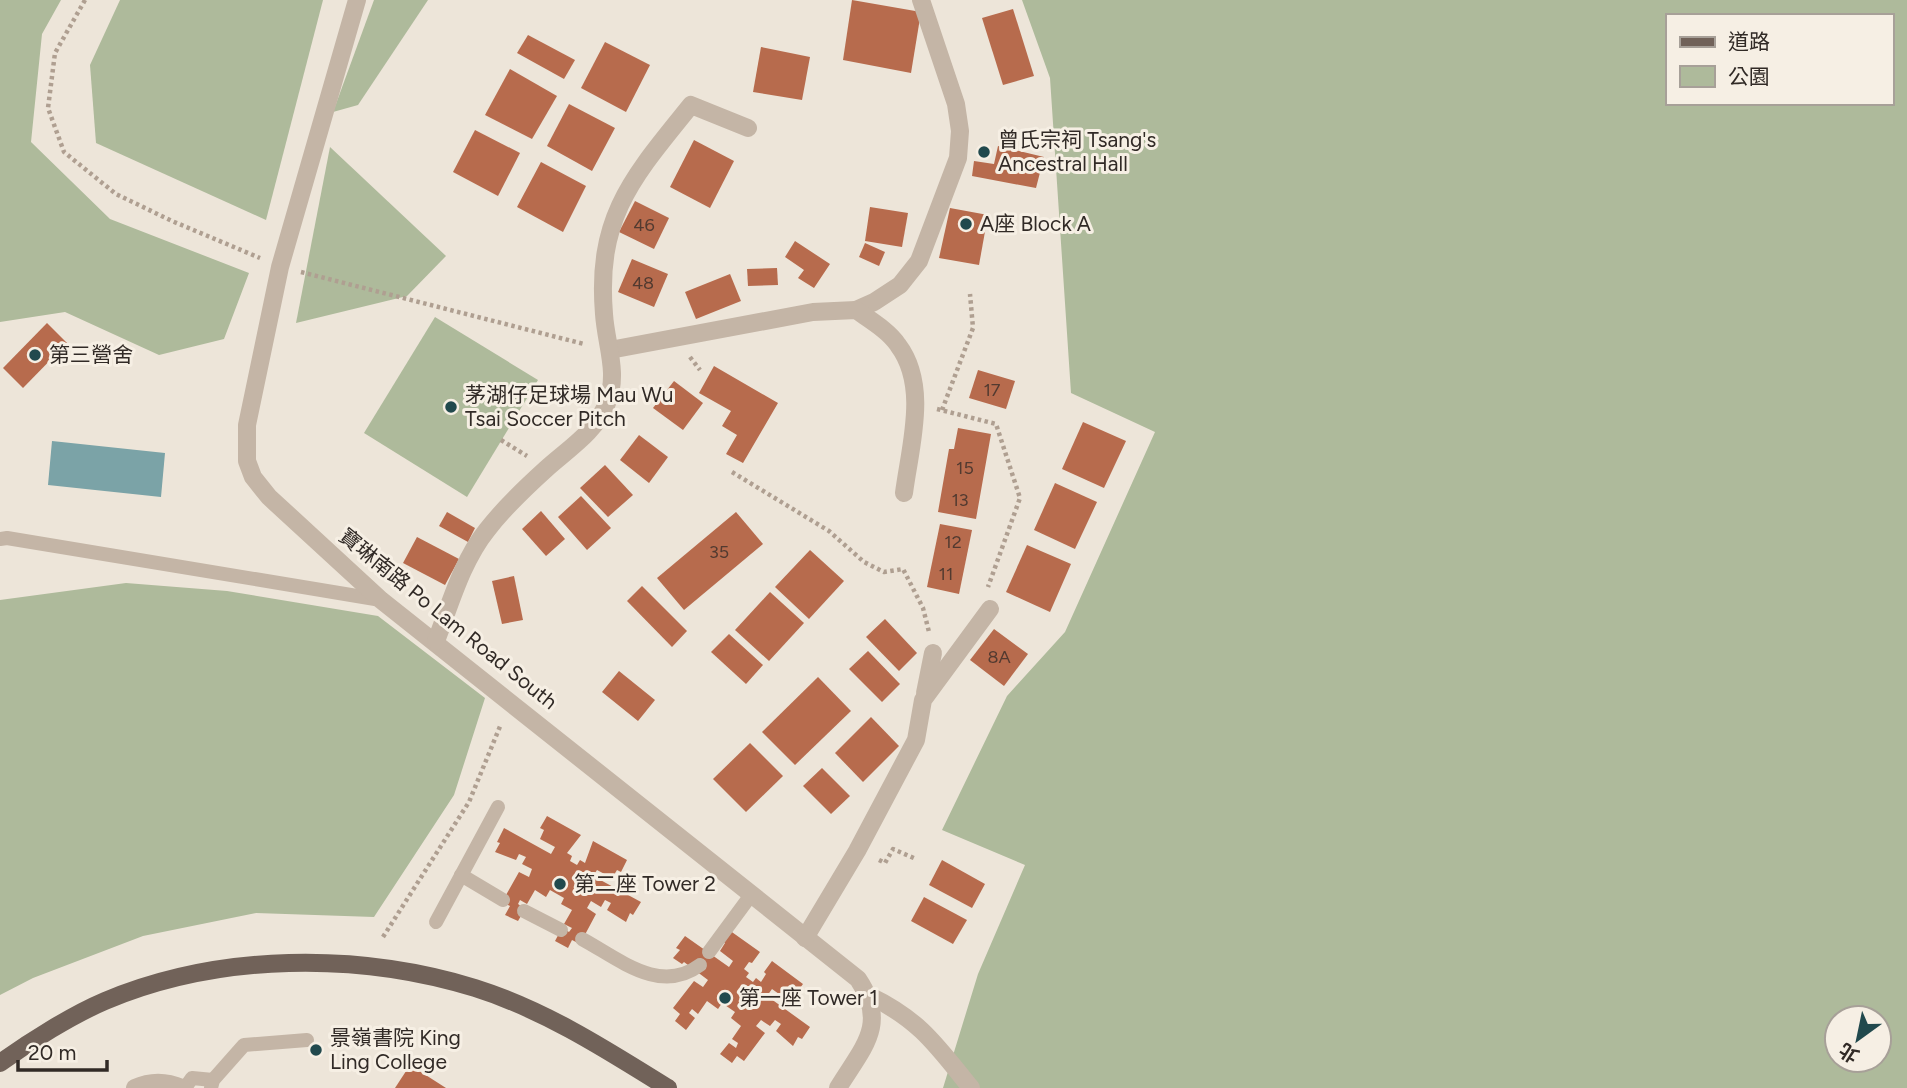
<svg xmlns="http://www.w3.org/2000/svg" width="1907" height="1088" font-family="Figtree,'Noto Sans TC',sans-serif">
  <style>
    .green { fill: #aeba9b; fill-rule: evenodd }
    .water { fill: #7ba3a7 }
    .building { fill: #b76b4d }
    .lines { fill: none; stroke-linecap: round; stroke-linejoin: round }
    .path { stroke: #af9f91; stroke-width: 4.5; stroke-dasharray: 3.5 3.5; stroke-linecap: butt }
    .lane { stroke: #c4b5a6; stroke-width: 14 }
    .street { stroke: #c4b5a6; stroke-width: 18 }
    .primary { stroke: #716259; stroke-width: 18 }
    .poi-dot { fill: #21494d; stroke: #f6efe4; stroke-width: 2.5 }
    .labels { text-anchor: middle; stroke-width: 6; stroke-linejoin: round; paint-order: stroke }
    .number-label { font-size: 18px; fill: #523a30 }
    .poi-label { font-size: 21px; fill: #312a26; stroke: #f6efe4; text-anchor: start }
    .street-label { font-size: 21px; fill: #312a26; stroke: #f6efe4 }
  </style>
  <rect width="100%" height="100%" fill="#ede5d9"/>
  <g class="green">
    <polygon points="0,0 61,0 42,34 31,142 110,219 249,273 224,339 159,355 65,312 0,322"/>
    <polygon points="120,0 323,0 266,220 96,143 90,65"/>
    <polygon points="374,0 428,0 358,105 333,112"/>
    <path d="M1022,0h885v1088h-964l35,-114 47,-109 -83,-35 65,-134 58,-64 90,-200 -84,-39 -21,-315zM1667,16h224v87h-224zM1837,1018h42v42h-42z"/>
    <polygon points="330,147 446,256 407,296 296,323"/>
    <polygon points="435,317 538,380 467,497 364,433"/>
    <polygon points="126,583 227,591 378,616 485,698 454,795 374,917 256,913 143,936 33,978 0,995 0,600"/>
  </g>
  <polygon class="water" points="52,441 165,453 161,497 48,485"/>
  <g class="building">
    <polygon points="852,0 921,12 911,73 843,60"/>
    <polygon points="1013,9 1034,76 1003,85 982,18"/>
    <polygon points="528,35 575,60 564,79 517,53"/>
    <polygon points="605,42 650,65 626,112 581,88"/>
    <polygon points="761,47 810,57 802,100 753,92"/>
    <polygon points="510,69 557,96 532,139 485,115"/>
    <polygon points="569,104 615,128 592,171 547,146"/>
    <polygon points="475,130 520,153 498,196 453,172"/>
    <polygon points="694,140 734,161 710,208 670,187"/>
    <polygon points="998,146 1044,157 1036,188 972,176 974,161 994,164"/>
    <polygon points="541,162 586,186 563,232 517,207"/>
    <polygon points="635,201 669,218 654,249 619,232"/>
    <polygon points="870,207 908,213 902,247 865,241"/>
    <polygon points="950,208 988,215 979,265 939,258"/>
    <polygon points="795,241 830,264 814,288 798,278 804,270 785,257"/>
    <polygon points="865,243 885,252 879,266 859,257"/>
    <polygon points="632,259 668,274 654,307 618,292"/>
    <polygon points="777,268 778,285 748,286 747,269"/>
    <polygon points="730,274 741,301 696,319 685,292"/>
    <polygon points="47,323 67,343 23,388 3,368"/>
    <polygon points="714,366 778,403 743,463 726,454 737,435 722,426 731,411 699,393"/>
    <polygon points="978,370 1015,381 1006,409 969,398"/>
    <polygon points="674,381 703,403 683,430 653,408"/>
    <polygon points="1083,422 1126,441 1104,488 1062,469"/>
    <polygon points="958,428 991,434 976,519 938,512 949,449 954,449"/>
    <polygon points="639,435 668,457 649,483 620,460"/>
    <polygon points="605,465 633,495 608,517 580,488"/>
    <polygon points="1055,483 1097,502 1075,549 1034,530"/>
    <polygon points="581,496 611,528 587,550 558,517"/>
    <polygon points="541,511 565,539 546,556 522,529"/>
    <polygon points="447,512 475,528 468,542 439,526"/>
    <polygon points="736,512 763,544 684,610 657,578"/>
    <polygon points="940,524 972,530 959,594 927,587"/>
    <polygon points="417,537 459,559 445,585 403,563"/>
    <polygon points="1027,545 1071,564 1050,612 1006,592"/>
    <polygon points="810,550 844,581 809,619 775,587"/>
    <polygon points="514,576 523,620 502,624 492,581"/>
    <polygon points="642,586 687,631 672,647 627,601"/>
    <polygon points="770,592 804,623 769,661 735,630"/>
    <polygon points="885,619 917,653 899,671 866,637"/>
    <polygon points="994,629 1028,654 1004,686 970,660"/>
    <polygon points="729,634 763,665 746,684 711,652"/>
    <polygon points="868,651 900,684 882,702 849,669"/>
    <polygon points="619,671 655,700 638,721 602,692"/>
    <polygon points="818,677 851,711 795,765 762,732"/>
    <polygon points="871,717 899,746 863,782 835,753"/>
    <polygon points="750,743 783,776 746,812 713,779"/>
    <polygon points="822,768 850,796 831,814 803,786"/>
    <polygon points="547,816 581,835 567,853 572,856 570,861 577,865 580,860 585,863 593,841 627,860 621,872 617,870 612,878 597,870 593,876 641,902 633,915 630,913 626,922 607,910 611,903 605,900 601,907 591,901 587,908 596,914 580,944 572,940 568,948 555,941 562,928 569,932 572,928 564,924 572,910 561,904 564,898 550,890 546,897 535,890 527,904 520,900 518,904 525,909 518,921 505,915 510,906 502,902 519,872 529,877 532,869 522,864 526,857 519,854 516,860 495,852 500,843 497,842 504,828 551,854 555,847 540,839 544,830 540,828"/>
    <polygon points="942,860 985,884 972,908 929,885"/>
    <polygon points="924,897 967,920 953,944 911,921"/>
    <polygon points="729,930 760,952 752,963 749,962 744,969 749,973 746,977 753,982 756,978 761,982 766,974 764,972 772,961 803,984 795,995 791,992 786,999 772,989 767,996 810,1027 802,1039 798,1037 793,1046 776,1031 781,1024 775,1020 770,1026 761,1020 756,1026 765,1033 744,1061 737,1056 732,1063 720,1054 729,1043 736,1048 738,1043 732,1039 741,1026 731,1018 735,1012 722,1003 718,1009 707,1001 698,1014 692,1009 689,1013 695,1018 686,1030 675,1021 680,1014 673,1008 694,981 703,987 708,980 684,962 682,964 673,958 680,950 676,948 685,936 729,967 733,961 720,951 725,943 722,941"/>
    <polygon points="410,1065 446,1088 395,1088"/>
  </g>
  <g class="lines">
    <g class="path">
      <polyline points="85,0 55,53 48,108 64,152 116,194 172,221 260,258"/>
      <polyline points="301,272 584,344"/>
      <polyline points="690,357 700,370"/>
      <polyline points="937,409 996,424 1020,498 988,587"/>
      <polyline points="942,410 973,328 970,294"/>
      <polyline points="501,440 527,456"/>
      <polyline points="732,472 829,531 864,562 884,572 903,569 923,608 929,632"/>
      <polyline points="879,860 885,863 893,849 916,859"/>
      <polyline points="383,937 469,802 501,724"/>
    </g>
    <g class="lane">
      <polyline points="0,539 7,538 381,600"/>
      <polyline points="461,875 503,900"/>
      <polyline points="524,911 561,930"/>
      <polyline points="436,922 498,807"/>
      <path d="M582,939c37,20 78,56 118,26"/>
      <polyline points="709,952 751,895"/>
      <polyline points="185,1088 192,1078 213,1080"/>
      <polyline points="211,1088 213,1080 244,1045 307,1040"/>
    </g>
    <g class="street">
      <path d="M357,0l-77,267 -33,158v36l6,16 16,20 112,103 477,379c31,46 4,69 -20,109"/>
      <polyline points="856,310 874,302 900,285 919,261 958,158 960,131 956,104 921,0"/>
      <path d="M610,350l203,-38 43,-2c14,10 33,21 42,35 31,41 12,101 6,148"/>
      <path d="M436,641c14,-36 26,-80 51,-111 17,-22 38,-42 59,-61 22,-20 50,-37 61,-66 12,-30 -1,-58 -3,-89 -8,-98 29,-137 87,-209l57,23"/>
      <polyline points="925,693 933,653"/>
      <polyline points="805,938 857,851 916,740 923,700 990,609"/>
      <path d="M870,996c50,24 67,50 101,92"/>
      <path d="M135,1088c15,-7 31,-7 47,0"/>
    </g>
    <path class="primary" d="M0,1063c29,-21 72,-48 105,-62 114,-48 253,-49 370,-13 70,22 132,62 193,100"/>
  </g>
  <g class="poi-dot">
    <circle cx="984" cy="152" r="7"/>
    <circle cx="966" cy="224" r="7"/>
    <circle cx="35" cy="355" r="7"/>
    <circle cx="451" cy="407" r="7"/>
    <circle cx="560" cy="884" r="7"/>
    <circle cx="725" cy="998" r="7"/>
    <circle cx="316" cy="1050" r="7"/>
  </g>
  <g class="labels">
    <g class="number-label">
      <text x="644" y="231">46</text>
      <text x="643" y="289">48</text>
      <text x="992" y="396">17</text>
      <text x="965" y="474">15</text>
      <text x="960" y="506">13</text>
      <text x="953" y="548">12</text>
      <text x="719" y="558">35</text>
      <text x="946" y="580">11</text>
      <text x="999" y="663">8A</text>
    </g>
    <g class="poi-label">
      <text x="998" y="147">曾氏宗祠 Tsang's<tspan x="998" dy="24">Ancestral Hall</tspan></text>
      <text x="980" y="231">A座 Block A</text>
      <text x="49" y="362">第三營舍</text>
      <text x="465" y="402">茅湖仔足球場 Mau Wu<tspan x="465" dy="24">Tsai Soccer Pitch</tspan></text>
      <text x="574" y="891">第二座 Tower 2</text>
      <text x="739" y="1005">第一座 Tower 1</text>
      <text x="330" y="1045">景嶺書院 King<tspan x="330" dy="24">Ling College</tspan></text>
    </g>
    <g class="street-label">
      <text transform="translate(448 619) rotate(39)" y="7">寶琳南路 Po Lam Road South</text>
    </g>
  </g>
  <rect x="1666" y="14" width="228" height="91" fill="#f6efe4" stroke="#a7a098" stroke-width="2"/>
  <rect x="1680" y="37" width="35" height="10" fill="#716259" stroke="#a7a098" stroke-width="2"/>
  <text x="1728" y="49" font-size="21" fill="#312a26">道路</text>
  <rect x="1680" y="66" width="35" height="21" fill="#aeba9b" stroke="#a7a098" stroke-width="2"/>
  <text x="1728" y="84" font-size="21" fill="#312a26">公園</text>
  <g transform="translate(1858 1039) rotate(213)"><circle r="33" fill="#f6efe4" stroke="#a7a098" stroke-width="2"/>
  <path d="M0-5L12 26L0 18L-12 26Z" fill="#21494d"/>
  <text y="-10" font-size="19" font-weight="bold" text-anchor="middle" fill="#312a26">北</text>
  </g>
  <path d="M18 1060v10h89v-10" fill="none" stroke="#312a26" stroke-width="3.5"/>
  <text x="28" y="1060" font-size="21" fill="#312a26" stroke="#f6efe4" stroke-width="5" paint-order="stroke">20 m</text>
</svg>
